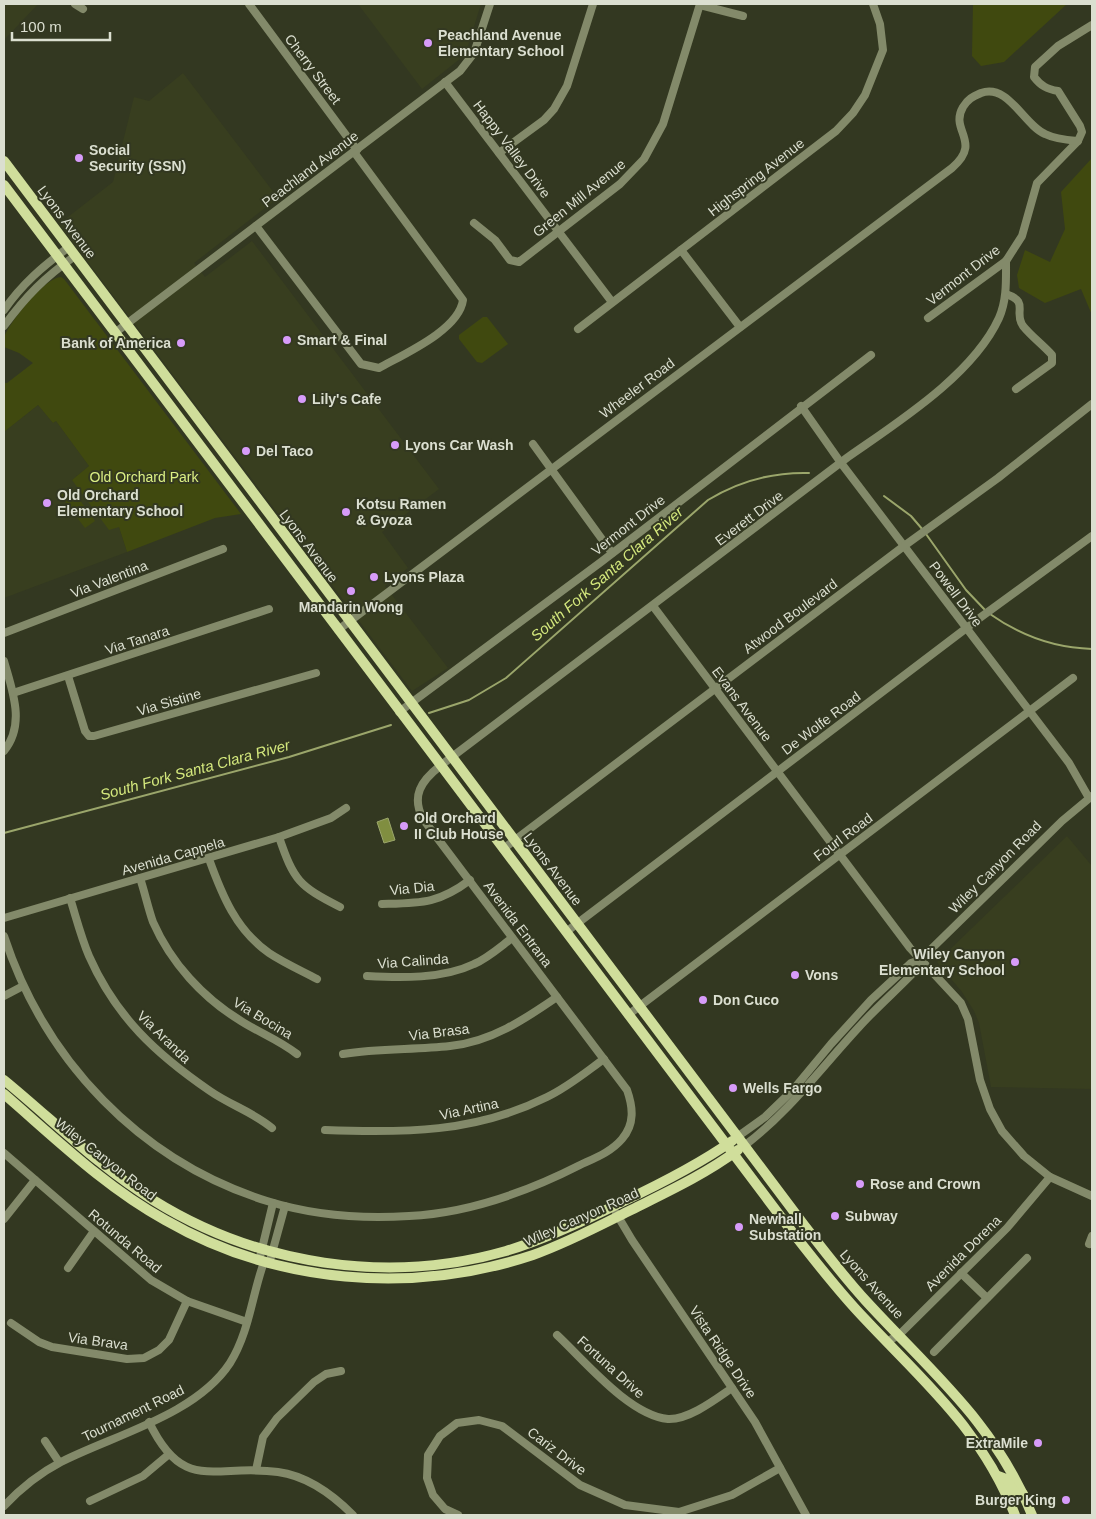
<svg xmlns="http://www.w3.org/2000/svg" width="1096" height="1519" font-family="Helvetica,sans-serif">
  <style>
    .built { fill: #383e1f }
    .green { fill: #40490f }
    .water { fill: #808e40; stroke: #9ba66b }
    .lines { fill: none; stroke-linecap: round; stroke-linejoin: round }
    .stream { stroke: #9ba66b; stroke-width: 2 }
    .minor { stroke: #838a6a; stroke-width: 8 }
    .major { stroke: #d0de9b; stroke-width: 10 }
    .poi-dot { fill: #d79bf9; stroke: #333821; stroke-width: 2 }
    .labels { text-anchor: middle; stroke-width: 4; stroke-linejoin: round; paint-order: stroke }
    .poi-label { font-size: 14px; font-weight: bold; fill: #dbdfd0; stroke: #333821; text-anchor: start }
    .street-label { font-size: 14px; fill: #dbdfd0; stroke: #333821 }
    .park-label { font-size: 14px; fill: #dbef84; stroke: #333821 }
    .water-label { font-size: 15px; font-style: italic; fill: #d4e87d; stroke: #333821 }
  </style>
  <rect width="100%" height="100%" fill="#333821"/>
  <g class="built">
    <polygon points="4,4 38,4 4,40"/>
    <polygon points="358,4 481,4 467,49 461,58 422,89"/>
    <polygon points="183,73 278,198 194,263 205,277 252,241 439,489 382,532 408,568 385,586 448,668 412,691 59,224 113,182 134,97 149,101"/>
    <polygon points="38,405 53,423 56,421 89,466 72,480 119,527 127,552 4,598 4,432"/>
    <polygon points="1067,836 1092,866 1092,1089 991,1087 979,1023 974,1011 962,992 937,962"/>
  </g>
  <g class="green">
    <polygon points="973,4 1067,4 1004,62 981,66 972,56"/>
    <polygon points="1092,158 1092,315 1081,289 1045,303 1019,288 1017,275 1025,250 1050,262 1065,229 1061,192"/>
    <path d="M61,277l3,2 177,235 -26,4 -88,34 -8,-25 -10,3 -37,-50 17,-14 -33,-45 -3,2 -15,-18 -34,27v-49h3l26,-20 -14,-10 -15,-6c0,-4 -1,-9 1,-12 6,-14 40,-58 56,-58z"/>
    <polygon points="483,317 487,317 508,344 482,363 477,362 459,339 459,335"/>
    <polygon points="71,488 95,521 85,528 60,495"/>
  </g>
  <polygon class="water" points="388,818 395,840 384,843 377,822"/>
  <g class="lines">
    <g class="stream">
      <polyline points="884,496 911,516 923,530"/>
      <polyline points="926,534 966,590 986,611"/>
      <path d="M990,614c31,22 64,34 102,35"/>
      <path d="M429,713l40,-13 37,-22 202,-178c31,-19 64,-28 101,-27"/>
      <polyline points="4,833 289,757 391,725"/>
    </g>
    <g class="minor">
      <polyline points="75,4 83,9"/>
      <polyline points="249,4 357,150"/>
      <polyline points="700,5 743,16"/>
      <polyline points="445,82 612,302"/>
      <polyline points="499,153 544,120 554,109 567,86 593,4"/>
      <polyline points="474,223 495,240 510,260 519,262 620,184 644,159 663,124 700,4"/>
      <path d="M256,226l105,138 18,4c25,-14 80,-38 84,-68l-109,-148"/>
      <polyline points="681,250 740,327"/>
      <path d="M1006,294c24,8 7,18 17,32 8,10 20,19 29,29v8l-36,26"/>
      <path d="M4,310c18,-26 39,-44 65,-63"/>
      <path d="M928,318l78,-57 16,-25 15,-53 41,-42 4,-9 -2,-6 -22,-35c-11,-2 -17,-5 -24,-14l1,-10 23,-21 34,-21"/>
      <path d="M4,326c22,-30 41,-49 71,-70"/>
      <polyline points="578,329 836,131 853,113 865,95 883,50 880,24 873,4"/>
      <polyline points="116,332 460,71 474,53 490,4"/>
      <polyline points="801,406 841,463 1069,763 1089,798"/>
      <polyline points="533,444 612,553"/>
      <polyline points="653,606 910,948 961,1003 968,1019 980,1080 990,1109 1002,1131 1024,1156 1050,1177 1092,1196"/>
      <path d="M338,630l614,-462c31,-27 -3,-37 11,-61 5,-8 9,-10 18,-14 27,-10 43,32 64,41 10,5 22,6 33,7"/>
      <polyline points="4,633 223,549"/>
      <path d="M4,661c8,29 22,63 0,90"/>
      <polyline points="68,676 85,731 89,736 94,736 316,673"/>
      <polyline points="13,693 269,609"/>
      <polyline points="399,712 601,562 871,355"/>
      <path d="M279,837c15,44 20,49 61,70"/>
      <polyline points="503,849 904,546 998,478 1092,404"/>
      <path d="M209,859c13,36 27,71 60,94 15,10 33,18 48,26"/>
      <path d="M140,878c5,15 8,30 13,44 18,41 50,76 88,99 19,12 38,19 56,33"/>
      <path d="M70,898c6,19 11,39 19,58 27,61 67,98 121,135 20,14 43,21 62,37"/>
      <path d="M382,904c39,-1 56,0 88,-24"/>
      <polyline points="4,918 279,837 331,818 346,808"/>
      <polyline points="566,932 981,617 1092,536"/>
      <path d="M4,936c41,125 136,225 263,265 45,14 96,18 142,15 60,-3 118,-24 171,-51 15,-7 31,-13 42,-26 13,-15 11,-32 5,-49l-204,-271c-12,-23 -2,-38 17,-53l408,-309c50,-35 125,-82 151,-139 8,-18 7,-38 7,-57"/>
      <path d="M367,976c33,2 76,3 107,-12 14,-6 26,-17 38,-26"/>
      <polyline points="4,996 23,986"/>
      <polyline points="628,1015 1073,678"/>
      <path d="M343,1054c36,-6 72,-4 107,-8 41,-4 75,-27 107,-49"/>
      <path d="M325,1130c79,3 150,3 222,-33 21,-10 39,-25 57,-38"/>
      <polyline points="737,1137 765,1117 792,1091 831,1044 871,1000 911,963 920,960"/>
      <path d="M744,1146c45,-34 77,-78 115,-119 18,-20 38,-37 57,-57l4,-10 142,-139 30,-25"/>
      <polyline points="4,1153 151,1280 187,1301 247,1322"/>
      <polyline points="616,1213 632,1240 755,1422 806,1515"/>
      <polyline points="4,1219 35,1180"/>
      <polyline points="1089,1244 1092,1236"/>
      <polyline points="259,1261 273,1203"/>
      <polyline points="269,1264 285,1206"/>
      <polyline points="68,1268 94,1231"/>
      <polyline points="961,1273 987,1298"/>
      <polyline points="11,1323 39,1342 52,1347 127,1359 144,1358 159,1350 169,1340 187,1301"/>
      <path d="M557,1335c28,26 72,80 111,84 21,1 48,-20 64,-31"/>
      <polyline points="887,1342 900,1334 1007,1228 1050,1177"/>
      <polyline points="934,1352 1027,1258"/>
      <path d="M149,1422c35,73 66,41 129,50 30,4 55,23 75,43"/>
      <polyline points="45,1441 59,1462"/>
      <polyline points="256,1470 263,1437 277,1418 314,1382 326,1374 341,1371"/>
      <polyline points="90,1501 143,1476 168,1455"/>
      <path d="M4,1506c16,-17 36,-33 57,-44 53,-27 135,-47 169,-99 19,-30 22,-68 34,-101"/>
      <polyline points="458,1515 445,1509 433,1495 427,1478 428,1455 440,1436 457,1423 479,1420 502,1426 580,1485 625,1505 679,1512 732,1495 780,1468"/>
    </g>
    <g class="major">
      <path d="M4,161l800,1064c20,26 40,52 62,76 65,71 129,122 166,214"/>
      <path d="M4,185l789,1048c23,29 45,58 71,85 61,65 117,111 151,197"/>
      <path d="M4,1080c49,40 95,87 149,120 104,65 235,85 353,51 40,-12 78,-30 116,-49 38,-18 76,-37 110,-61"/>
      <path d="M4,1094c51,44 101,93 161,126 111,64 247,75 368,35 34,-12 66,-29 98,-45 36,-18 73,-35 107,-60"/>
      <polyline points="998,1476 1006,1479 1016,1494 1023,1494"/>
    </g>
  </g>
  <g class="poi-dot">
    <circle cx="428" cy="43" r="5"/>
    <circle cx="79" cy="158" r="5"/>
    <circle cx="287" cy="340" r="5"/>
    <circle cx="181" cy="343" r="5"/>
    <circle cx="302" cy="399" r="5"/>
    <circle cx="395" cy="445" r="5"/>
    <circle cx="246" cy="451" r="5"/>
    <circle cx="47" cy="503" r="5"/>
    <circle cx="346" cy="512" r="5"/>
    <circle cx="374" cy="577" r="5"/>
    <circle cx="351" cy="591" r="5"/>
    <circle cx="404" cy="826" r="5"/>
    <circle cx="1015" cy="962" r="5"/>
    <circle cx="795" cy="975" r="5"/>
    <circle cx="703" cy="1000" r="5"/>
    <circle cx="733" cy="1088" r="5"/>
    <circle cx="860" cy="1184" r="5"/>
    <circle cx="835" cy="1216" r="5"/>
    <circle cx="739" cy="1227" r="5"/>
    <circle cx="1038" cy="1443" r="5"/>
    <circle cx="1066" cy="1500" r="5"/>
  </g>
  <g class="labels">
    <g class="poi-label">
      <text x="438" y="40">Peachland Avenue<tspan x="438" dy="16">Elementary School</tspan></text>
      <text x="89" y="155">Social<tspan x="89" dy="16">Security (SSN)</tspan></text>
      <text x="297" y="345">Smart &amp; Final</text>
      <text x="171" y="348" text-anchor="end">Bank of America</text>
      <text x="312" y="404">Lily's Cafe</text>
      <text x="405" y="450">Lyons Car Wash</text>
      <text x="256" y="456">Del Taco</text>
      <text x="57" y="500">Old Orchard<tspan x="57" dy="16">Elementary School</tspan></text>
      <text x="356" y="509">Kotsu Ramen<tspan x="356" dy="16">&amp; Gyoza</tspan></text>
      <text x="384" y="582">Lyons Plaza</text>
      <text x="351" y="612" text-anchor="middle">Mandarin Wong</text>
      <text x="414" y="823">Old Orchard<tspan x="414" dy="16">II Club House</tspan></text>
      <text x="1005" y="959" text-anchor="end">Wiley Canyon<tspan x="1005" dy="16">Elementary School</tspan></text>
      <text x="805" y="980">Vons</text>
      <text x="713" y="1005">Don Cuco</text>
      <text x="743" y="1093">Wells Fargo</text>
      <text x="870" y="1189">Rose and Crown</text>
      <text x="845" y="1221">Subway</text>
      <text x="749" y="1224">Newhall<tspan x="749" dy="16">Substation</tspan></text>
      <text x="1028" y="1448" text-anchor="end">ExtraMile</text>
      <text x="1056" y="1505" text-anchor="end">Burger King</text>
    </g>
    <g class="street-label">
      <text transform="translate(313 69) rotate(53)" y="5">Cherry Street</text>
      <text transform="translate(512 149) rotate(53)" y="5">Happy Valley Drive</text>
      <text transform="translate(310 169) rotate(-37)" y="5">Peachland Avenue</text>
      <text transform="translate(756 177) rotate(-38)" y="5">Highspring Avenue</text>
      <text transform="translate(579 198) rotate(-39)" y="5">Green Mill Avenue</text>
      <text transform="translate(67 222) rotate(53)" y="5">Lyons Avenue</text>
      <text transform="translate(963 275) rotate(-38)" y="5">Vermont Drive</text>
      <text transform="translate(637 388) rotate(-37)" y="5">Wheeler Road</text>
      <text transform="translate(749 518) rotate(-37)" y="5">Everett Drive</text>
      <text transform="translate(628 525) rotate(-38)" y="5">Vermont Drive</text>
      <text transform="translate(309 546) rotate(53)" y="5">Lyons Avenue</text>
      <text transform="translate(109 579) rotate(-21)" y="5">Via Valentina</text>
      <text transform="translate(956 594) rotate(53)" y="5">Powell Drive</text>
      <text transform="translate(790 616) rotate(-37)" y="5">Atwood Boulevard</text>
      <text transform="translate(137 640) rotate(-18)" y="5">Via Tanara</text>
      <text transform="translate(169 702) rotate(-16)" y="5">Via Sistine</text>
      <text transform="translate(742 704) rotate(53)" y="5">Evans Avenue</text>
      <text transform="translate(821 723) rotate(-37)" y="5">De Wolfe Road</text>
      <text transform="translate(843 837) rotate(-37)" y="5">Fourl Road</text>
      <text transform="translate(173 856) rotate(-16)" y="5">Avenida Cappela</text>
      <text transform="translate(995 867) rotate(-45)" y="5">Wiley Canyon Road</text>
      <text transform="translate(553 869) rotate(53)" y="5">Lyons Avenue</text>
      <text transform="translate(412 888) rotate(-6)" y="5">Via Dia</text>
      <text transform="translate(518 924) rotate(53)" y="5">Avenida Entrana</text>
      <text transform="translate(413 961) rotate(-4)" y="5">Via Calinda</text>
      <text transform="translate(263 1018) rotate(31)" y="5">Via Bocina</text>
      <text transform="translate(439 1032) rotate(-7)" y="5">Via Brasa</text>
      <text transform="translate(164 1037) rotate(44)" y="5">Via Aranda</text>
      <text transform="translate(469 1109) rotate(-12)" y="5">Via Artina</text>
      <text transform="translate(106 1159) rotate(38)" y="5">Wiley Canyon Road</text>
      <text transform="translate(581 1217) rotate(-24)" y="5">Wiley Canyon Road</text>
      <text transform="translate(125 1241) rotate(40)" y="5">Rotunda Road</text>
      <text transform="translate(963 1253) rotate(-45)" y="5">Avenida Dorena</text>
      <text transform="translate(872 1284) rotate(48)" y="5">Lyons Avenue</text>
      <text transform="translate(98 1341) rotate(8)" y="5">Via Brava</text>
      <text transform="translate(723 1352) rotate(56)" y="5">Vista Ridge Drive</text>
      <text transform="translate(611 1367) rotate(42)" y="5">Fortuna Drive</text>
      <text transform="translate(133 1413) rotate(-26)" y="5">Tournament Road</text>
      <text transform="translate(557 1451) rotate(37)" y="5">Cariz Drive</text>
    </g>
    <g class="park-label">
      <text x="144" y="482">Old Orchard Park</text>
    </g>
    <g class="water-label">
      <text transform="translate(607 574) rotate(-41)" y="5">South Fork Santa Clara River</text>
      <text transform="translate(195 770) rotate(-15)" y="5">South Fork Santa Clara River</text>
    </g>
  </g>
  <rect width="1096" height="1519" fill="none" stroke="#dbdfd0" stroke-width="10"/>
  <path d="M12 32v8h98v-8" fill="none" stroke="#dbdfd0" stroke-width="2.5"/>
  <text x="20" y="32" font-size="15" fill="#dbdfd0" stroke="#333821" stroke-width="4" paint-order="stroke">100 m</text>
</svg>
